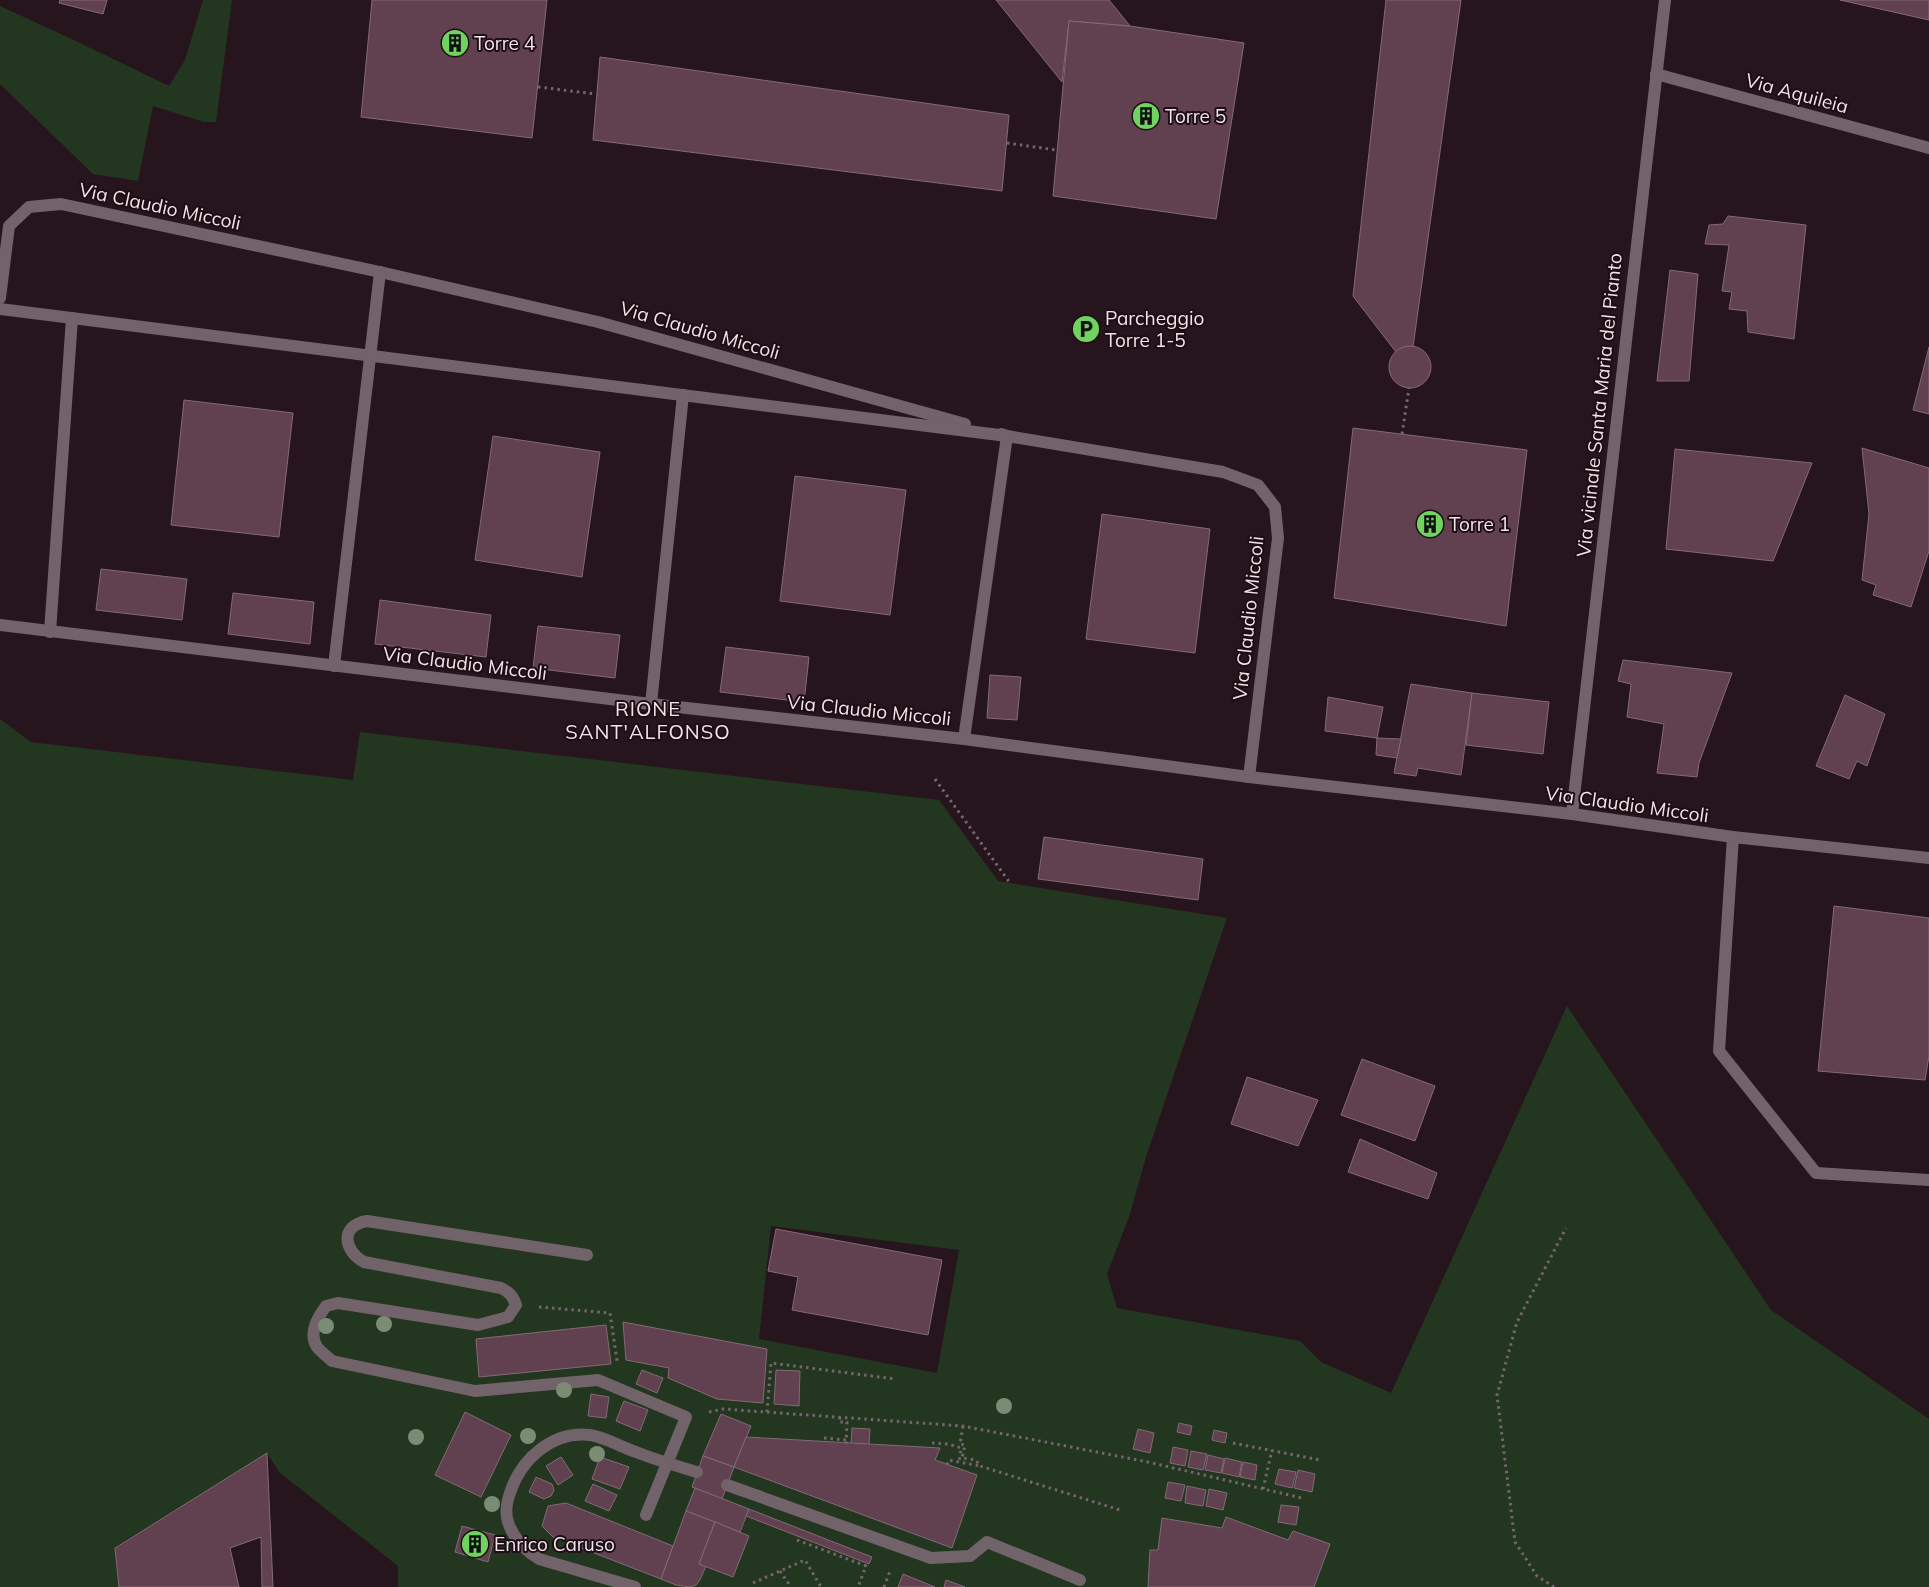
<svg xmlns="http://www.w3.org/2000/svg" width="1929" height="1587" font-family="Mulish,sans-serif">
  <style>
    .green { fill: #233620; fill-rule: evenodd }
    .building { fill: #61404f; stroke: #826b75 }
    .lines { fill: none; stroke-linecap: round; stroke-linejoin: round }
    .path { stroke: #75656c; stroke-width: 3; stroke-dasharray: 2.5 4; stroke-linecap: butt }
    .lane { stroke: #726269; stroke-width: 12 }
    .street { stroke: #726269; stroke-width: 12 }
    .tree { fill: #7c8c74 }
    .labels { text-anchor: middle; stroke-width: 4; stroke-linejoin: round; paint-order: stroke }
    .poi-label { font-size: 19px; fill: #f0e3e8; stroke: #1e0d14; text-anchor: start }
    .street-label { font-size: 19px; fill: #f0e3e8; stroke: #1e0d14 }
    .neighbourhood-label { font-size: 20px; letter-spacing: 1px; fill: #f0e3e8; stroke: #1e0d14 }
  </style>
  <rect width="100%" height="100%" fill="#27151e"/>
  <g class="green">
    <polygon points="203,0 232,0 216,122 204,122 153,106 138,181 93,174 0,84 0,6 76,41 169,86 185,60"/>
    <path d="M0,719l31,23 322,38 7,-48 579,68 59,81 229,37 -81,239 -17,60 -22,57 10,34 183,33 21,21 70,31 176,-387 204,304 158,109v168h-1531v-21l-119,-94 -12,-19 -152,94 4,40h-119zM771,1226l188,24 -22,123 -178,-34z"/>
  </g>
  <g class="building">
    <polygon points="60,0 107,0 103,14 59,3"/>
    <polygon points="372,0 547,0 532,138 361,117"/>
    <polygon points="996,0 1109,0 1130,26 1069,21 1062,82"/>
    <polygon points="1386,0 1461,0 1413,347 1403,348 1396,352 1353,296"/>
    <polygon points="1840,0 1929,0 1929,20"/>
    <polygon points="1069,21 1130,26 1244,43 1216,219 1053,196"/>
    <polygon points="600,57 1009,115 1002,191 593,140"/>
    <polygon points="1728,216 1806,225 1794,339 1748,332 1747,311 1729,309 1732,292 1722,291 1729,245 1705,244 1709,225 1723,224"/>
    <polygon points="1670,270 1698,274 1689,381 1657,381"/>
    <circle cx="1410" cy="367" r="21"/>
    <polygon points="1929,347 1929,414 1913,410"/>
    <polygon points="184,400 293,413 279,537 171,525"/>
    <polygon points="1353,428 1527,450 1506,626 1334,598"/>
    <polygon points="493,436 600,452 582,577 475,560"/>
    <polygon points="1862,448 1929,468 1929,551 1911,607 1873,595 1876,585 1862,580 1869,514"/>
    <polygon points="1675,449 1812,463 1773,561 1666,549"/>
    <polygon points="795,476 906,490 890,615 780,601"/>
    <polygon points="1102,514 1210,529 1195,653 1086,639"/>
    <polygon points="101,569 187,579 182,620 96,610"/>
    <polygon points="233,593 314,602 310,644 228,634"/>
    <polygon points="380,600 491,615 486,657 375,644"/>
    <polygon points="538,626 620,635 615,678 533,668"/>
    <polygon points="726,647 809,657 804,702 720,692"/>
    <polygon points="1623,660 1732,673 1699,763 1697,777 1657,773 1664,724 1627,717 1631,684 1618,681"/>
    <polygon points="990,675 1021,677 1017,720 987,718"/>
    <polygon points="1411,684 1472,693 1461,775 1418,768 1416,776 1394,773"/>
    <polygon points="1472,693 1549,702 1543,754 1466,745"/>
    <polygon points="1845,695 1885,714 1867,766 1857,761 1849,779 1816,766"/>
    <polygon points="1328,697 1383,707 1377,738 1325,731"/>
    <polygon points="1377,738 1401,739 1397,758 1376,755"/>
    <polygon points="1044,837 1203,859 1198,900 1038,879"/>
    <polygon points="1834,906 1929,918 1929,1056 1925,1080 1818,1071"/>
    <polygon points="1362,1059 1435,1086 1415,1141 1341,1115"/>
    <polygon points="1247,1077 1318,1100 1298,1146 1231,1124"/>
    <polygon points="1360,1139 1437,1173 1428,1199 1348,1172"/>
    <polygon points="776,1229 942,1260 928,1335 792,1310 798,1277 768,1271"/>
    <polygon points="623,1322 767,1349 763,1403 717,1399 668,1378 669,1368 626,1360"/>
    <polygon points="606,1325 611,1364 479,1377 476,1339"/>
    <polygon points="642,1370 663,1378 657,1393 636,1384"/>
    <polygon points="776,1370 800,1371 799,1406 774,1404"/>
    <polygon points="591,1394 609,1397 606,1418 588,1416"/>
    <polygon points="624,1401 648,1410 640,1431 616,1421"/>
    <polygon points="465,1412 511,1435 481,1497 435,1475"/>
    <polygon points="721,1414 751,1426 734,1467 703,1456"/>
    <polygon points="1179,1423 1192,1426 1190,1435 1177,1432"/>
    <polygon points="852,1428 870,1429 869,1445 851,1444"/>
    <polygon points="1138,1429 1154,1433 1150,1453 1133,1449"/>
    <polygon points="1214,1430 1227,1433 1225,1443 1212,1440"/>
    <polygon points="746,1437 940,1448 935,1460 977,1475 952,1548 734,1467"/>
    <polygon points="1173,1447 1188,1450 1185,1466 1170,1463"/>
    <polygon points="1191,1451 1207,1454 1203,1470 1188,1467"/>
    <polygon points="267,1453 273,1587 262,1587 261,1537 230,1548 239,1587 119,1587 115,1548"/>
    <polygon points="1208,1455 1224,1459 1221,1473 1205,1470"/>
    <polygon points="703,1456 734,1467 722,1499 692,1487"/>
    <polygon points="561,1457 573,1475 558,1485 546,1466"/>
    <polygon points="600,1457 629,1467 620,1489 592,1479"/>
    <polygon points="1225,1458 1242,1462 1239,1477 1222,1473"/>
    <polygon points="1243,1462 1257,1465 1255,1480 1240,1477"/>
    <polygon points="1279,1469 1296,1472 1292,1488 1275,1484"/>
    <polygon points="1298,1470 1315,1474 1312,1492 1294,1488"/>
    <polygon points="536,1477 552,1484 554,1490 551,1496 544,1499 529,1492"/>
    <polygon points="1168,1482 1185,1485 1181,1501 1165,1498"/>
    <polygon points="593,1484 617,1495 609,1511 585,1501"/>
    <polygon points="1187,1486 1206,1490 1203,1506 1185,1503"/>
    <polygon points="695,1488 749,1509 740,1532 686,1511"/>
    <polygon points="1209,1489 1227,1493 1223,1510 1206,1506"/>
    <polygon points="566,1503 673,1546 661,1579 553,1537 542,1526 548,1506"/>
    <polygon points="1281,1505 1299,1507 1296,1525 1278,1522"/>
    <polygon points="749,1509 872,1557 869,1564 746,1516"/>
    <polygon points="686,1511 715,1522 699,1564 706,1566 700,1580 696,1585 690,1587 676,1585 661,1579"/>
    <polygon points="1226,1517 1288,1540 1293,1531 1330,1544 1314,1587 1148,1587 1150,1550 1158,1550 1162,1518 1222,1528"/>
    <polygon points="715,1522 749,1536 733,1577 699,1564"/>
    <polygon points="462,1526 495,1535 488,1562 455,1552"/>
    <polygon points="903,1574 935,1587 898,1587"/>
    <polygon points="946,1580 965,1587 944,1587"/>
  </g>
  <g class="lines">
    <g class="path">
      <polyline points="538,87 596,94"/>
      <polyline points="1007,143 1056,150"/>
      <polyline points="1402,434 1409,388"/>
      <polyline points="935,779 1010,883"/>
      <polyline points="539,1307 610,1313 617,1361"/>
      <polyline points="709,1412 723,1409 963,1426 1148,1462 1302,1498"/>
      <polyline points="767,1412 771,1363 895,1379"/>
      <polyline points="840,1417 839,1422 847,1422 846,1444"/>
      <polyline points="963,1426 960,1444 965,1445 962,1458 976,1460 980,1466 1120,1510"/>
      <polyline points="824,1438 846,1440"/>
      <polyline points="932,1443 948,1444 961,1448 959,1462"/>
      <polyline points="1233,1443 1320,1460"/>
      <polyline points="947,1465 949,1460 980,1466"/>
      <polyline points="1263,1489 1272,1450"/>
      <polyline points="797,1540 866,1566 858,1587"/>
      <polyline points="780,1571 791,1587"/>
      <polyline points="753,1583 805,1560 821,1587"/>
      <polyline points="884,1587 890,1571"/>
      <polyline points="1554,1587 1537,1576 1515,1542 1497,1395 1517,1322 1566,1228"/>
    </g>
    <g class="lane">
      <polyline points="0,298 9,226 29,207 61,204 380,272 598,322 965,424"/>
      <polyline points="0,309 1007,436 1223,472 1258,485 1275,507 1278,538 1249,777"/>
      <polyline points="50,632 72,318"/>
      <polyline points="334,666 380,272"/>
      <polyline points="651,704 683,395"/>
      <polyline points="964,739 1007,436 1001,434"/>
      <polyline points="1733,837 1719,1051 1816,1173 1929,1180"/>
      <path d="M587,1255l-220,-34c-28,5 -23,30 -3,41l137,26c8,4 12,8 15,17l-8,12 -30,8 -140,-22 -12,3c-8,11 -18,27 -9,41 4,5 11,10 15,14l143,30 123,-11 88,37 -40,98"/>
      <polyline points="727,1485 931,1558 970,1556 987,1542 1080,1580"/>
      <path d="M635,1587l-96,-28c-13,-8 -26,-21 -31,-37 -3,-9 -1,-21 2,-29 11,-34 42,-62 80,-58 15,2 31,12 46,17 20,8 41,14 61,20"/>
    </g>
    <g class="street">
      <polyline points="1656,74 1929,148"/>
      <polyline points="0,625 651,704 964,739 1249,777 1572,814 1733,837 1929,858"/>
      <polyline points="1572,814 1665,0"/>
    </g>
  </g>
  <g class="tree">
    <circle cx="384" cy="1324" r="8"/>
    <circle cx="326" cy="1326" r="8"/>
    <circle cx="564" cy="1390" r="8"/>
    <circle cx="1004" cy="1406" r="8"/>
    <circle cx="528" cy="1436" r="8"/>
    <circle cx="416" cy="1437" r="8"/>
    <circle cx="597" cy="1454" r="8"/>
    <circle cx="492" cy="1504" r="8"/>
  </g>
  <defs>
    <symbol id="building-disc" viewBox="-11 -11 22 22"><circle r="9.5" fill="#70d35f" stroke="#1e0d14"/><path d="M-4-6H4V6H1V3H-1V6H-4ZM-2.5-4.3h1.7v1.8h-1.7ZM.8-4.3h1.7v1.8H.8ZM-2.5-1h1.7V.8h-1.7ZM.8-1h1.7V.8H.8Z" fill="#111"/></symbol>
    <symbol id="parking-disc" viewBox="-11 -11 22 22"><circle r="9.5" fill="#70d35f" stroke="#1e0d14"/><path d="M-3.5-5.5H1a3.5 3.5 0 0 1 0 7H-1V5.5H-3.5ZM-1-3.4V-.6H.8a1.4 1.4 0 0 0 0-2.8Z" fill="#111"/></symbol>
  </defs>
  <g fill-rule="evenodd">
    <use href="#building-disc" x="439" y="27" width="32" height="32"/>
    <use href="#building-disc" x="1130" y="100" width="32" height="32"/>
    <use href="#parking-disc" x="1070" y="313" width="32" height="32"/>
    <use href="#building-disc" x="1414" y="508" width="32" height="32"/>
    <use href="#building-disc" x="459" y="1528" width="32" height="32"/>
  </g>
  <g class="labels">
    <g class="poi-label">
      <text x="474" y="50">Torre 4</text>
      <text x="1165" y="123">Torre 5</text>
      <text x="1105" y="325">Parcheggio<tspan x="1105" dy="22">Torre 1-5</tspan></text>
      <text x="1449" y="531">Torre 1</text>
      <text x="494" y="1551">Enrico Caruso</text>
    </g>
    <g class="street-label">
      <text transform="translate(1797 93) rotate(15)" y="7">Via Aquileia</text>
      <text transform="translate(160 206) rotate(12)" y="7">Via Claudio Miccoli</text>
      <text transform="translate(700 330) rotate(16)" y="7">Via Claudio Miccoli</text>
      <text transform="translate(1599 405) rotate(-84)" y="7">Via vicinale Santa Maria del Pianto</text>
      <text transform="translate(1248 618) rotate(-84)" y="7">Via Claudio Miccoli</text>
      <text transform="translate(465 663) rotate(7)" y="7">Via Claudio Miccoli</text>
      <text transform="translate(869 710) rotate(6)" y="7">Via Claudio Miccoli</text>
      <text transform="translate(1627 804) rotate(8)" y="7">Via Claudio Miccoli</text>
    </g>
    <g class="neighbourhood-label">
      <text x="648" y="716">RIONE<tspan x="648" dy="23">SANT'ALFONSO</tspan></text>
    </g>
  </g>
</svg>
